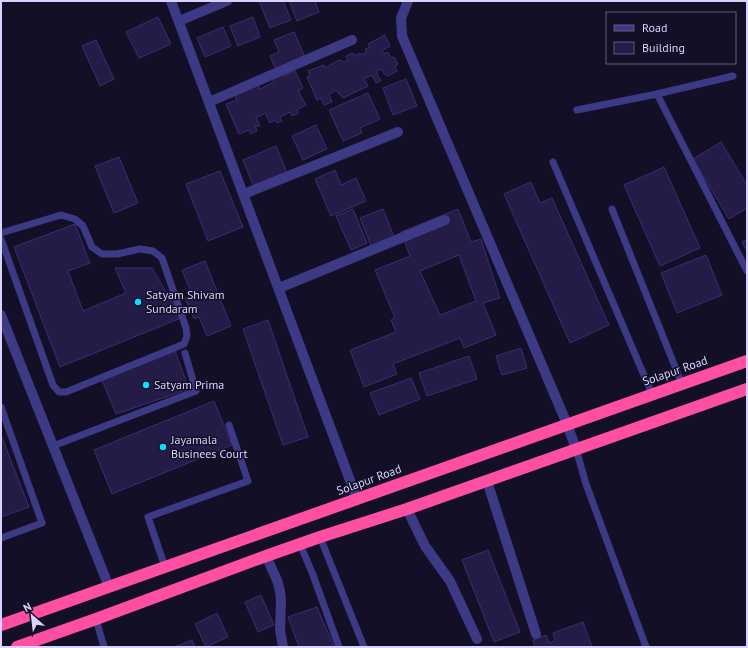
<svg xmlns="http://www.w3.org/2000/svg" width="748" height="648" font-family="'PT Sans',sans-serif">
  <style>
    .building { fill: #241b47; stroke: #3b2d73; fill-rule: evenodd }
    .lines { fill: none; stroke-linecap: round; stroke-linejoin: round }
    .lane { stroke: #3d3a85; stroke-width: 7 }
    .street { stroke: #3d3a85; stroke-width: 10 }
    .highway { stroke: #ff4fa3; stroke-width: 12 }
    .poi-dot { fill: #00e5ff; stroke: #130f26; stroke-width: 1.5 }
    .labels { text-anchor: middle; stroke-width: 3; stroke-linejoin: round; paint-order: stroke }
    .poi-label { font-size: 12px; fill: #d9d4ff; stroke: #130f26; text-anchor: start }
    .street-label { font-size: 12px; fill: #d9d4ff; stroke: #130f26 }
  </style>
  <rect width="100%" height="100%" fill="#130f26"/>
  <g class="building">
    <polygon points="259,1 283,1 291,20 270,28"/>
    <polygon points="289,1 315,1 319,12 297,21"/>
    <polygon points="158,17 171,44 139,58 126,32"/>
    <polygon points="253,17 260,37 238,46 230,26"/>
    <polygon points="223,27 231,46 205,57 197,38"/>
    <polygon points="294,32 305,57 276,70 270,56 279,52 274,40"/>
    <polygon points="385,35 390,46 382,51 383,54 388,52 391,58 394,57 398,64 395,66 397,71 388,76 384,74 381,69 376,71 381,81 376,83 372,75 364,79 368,86 343,98 339,94 337,90 329,94 332,102 324,105 321,98 317,100 307,77 310,76 308,71 324,65 325,68 339,60 344,62 348,60 346,56 353,53 354,56 360,53 361,55 367,52 365,49 370,47 368,44"/>
    <polygon points="96,40 114,79 100,86 82,46"/>
    <polygon points="295,71 303,88 298,91 306,105 297,110 299,113 292,116 290,112 280,117 282,121 277,123 275,120 270,123 265,113 256,118 260,126 255,126 257,131 251,134 249,130 239,134 226,104 237,100 235,96 258,85 260,89 274,82 272,77 282,72 284,76"/>
    <polygon points="406,79 417,106 393,115 383,88"/>
    <polygon points="368,93 380,119 360,128 362,133 343,141 329,110"/>
    <polygon points="316,125 327,149 303,160 292,136"/>
    <polygon points="721,142 747,185 747,208 729,219 693,159"/>
    <polygon points="276,146 287,173 254,187 243,160"/>
    <polygon points="119,157 138,203 114,213 95,166"/>
    <polygon points="664,167 700,248 660,266 624,185"/>
    <polygon points="335,170 341,185 356,178 366,201 331,216 315,179"/>
    <polygon points="220,171 243,227 208,241 186,184"/>
    <polygon points="531,182 540,203 552,198 609,325 570,343 504,194"/>
    <polygon points="353,209 367,243 351,250 336,216"/>
    <polygon points="383,209 395,239 372,248 360,218"/>
    <path d="M458,209l13,33 10,-3 19,59 -17,5 13,32 -32,13 -4,-10 -67,26 4,10 -33,13 -14,-37 46,-18 -5,-12 4,-2 -20,-48 35,-14 -9,-24zM459,255l17,46 -36,14 -20,-44z"/>
    <polygon points="75,224 90,263 68,271 83,311 126,293 115,268 152,268 181,318 60,367 14,247"/>
    <polygon points="747,239 747,251 742,242"/>
    <polygon points="706,255 722,295 677,313 661,273"/>
    <polygon points="205,261 231,326 207,336 199,317 194,319 185,298 192,295 182,270"/>
    <polygon points="268,320 308,437 283,445 243,329"/>
    <polygon points="521,348 527,368 502,375 496,356"/>
    <polygon points="175,351 189,389 116,414 102,380"/>
    <polygon points="469,356 477,379 427,396 419,373"/>
    <polygon points="411,378 420,399 379,415 370,393"/>
    <polygon points="214,401 232,445 112,494 94,450"/>
    <polygon points="1,435 29,507 1,517"/>
    <polygon points="488,550 520,632 494,642 462,560"/>
    <polygon points="261,595 274,625 258,632 245,602"/>
    <polygon points="317,607 334,647 299,647 288,617"/>
    <polygon points="217,613 228,637 206,647 195,624"/>
    <polygon points="583,622 592,647 535,647 533,640 546,635 549,643 555,641 553,633"/>
    <polygon points="192,640 195,647 174,647"/>
  </g>
  <g class="lines">
    <g class="lane">
      <polyline points="657,94 747,271"/>
      <polyline points="577,110 657,94 733,76"/>
      <polyline points="553,162 652,394"/>
      <polyline points="612,209 682,384"/>
      <polyline points="1,233 61,215 75,219 83,226 92,247 102,254 117,254 140,249 153,251 162,258 186,328 187,336 184,344 66,392 59,392 53,385 1,239"/>
      <polyline points="1,407 42,523 1,538"/>
      <polyline points="53,446 196,391 185,353"/>
      <polyline points="576,449 586,484 646,647"/>
      <polyline points="320,537 364,647"/>
      <polyline points="300,544 313,575 339,647"/>
      <polyline points="165,567 148,517 248,481 229,425"/>
      <polyline points="96,619 104,647"/>
    </g>
    <g class="street">
      <polyline points="171,1 357,499"/>
      <polyline points="408,1 401,18 402,36 567,424 576,449"/>
      <polyline points="179,21 227,1"/>
      <polyline points="209,102 352,40"/>
      <polyline points="244,194 398,132"/>
      <polyline points="279,288 445,220"/>
      <polyline points="1,315 109,587"/>
      <polyline points="487,481 536,634"/>
      <polyline points="407,509 425,546 450,581 477,639"/>
      <polyline points="266,556 277,580 280,591 281,600 280,630 283,647"/>
    </g>
    <g class="highway">
      <polyline points="1,625 747,361"/>
      <polyline points="17,647 96,619 266,556 320,537 407,509 747,389"/>
    </g>
  </g>
  <g class="poi-dot">
    <circle cx="138" cy="302" r="4"/>
    <circle cx="146" cy="385" r="4"/>
    <circle cx="163" cy="447" r="4"/>
  </g>
  <g class="labels">
    <g class="poi-label">
      <text x="146" y="299">Satyam Shivam<tspan x="146" dy="14">Sundaram</tspan></text>
      <text x="154" y="389">Satyam Prima</text>
      <text x="171" y="444">Jayamala<tspan x="171" dy="14">Businees Court</tspan></text>
    </g>
    <g class="street-label">
      <text transform="translate(675 371) rotate(-19)" y="4">Solapur Road</text>
      <text transform="translate(369 480) rotate(-20)" y="4">Solapur Road</text>
    </g>
  </g>
  <rect width="748" height="648" fill="none" stroke="#d9d4ff" stroke-width="4"/>
  <rect x="606" y="12" width="130" height="52" fill="#130f26" stroke="#625e7d"/>
  <rect x="614" y="25" width="20" height="6" fill="#3d3a85" stroke="#625e7d"/>
  <text x="642" y="32" font-size="12" fill="#d9d4ff">Road</text>
  <rect x="614" y="42" width="20" height="12" fill="#241b47" stroke="#625e7d"/>
  <text x="642" y="52" font-size="12" fill="#d9d4ff">Building</text>
  <g transform="translate(32 616) rotate(332)" stroke="#130f26" stroke-width="3" paint-order="stroke">
  <path d="M0-3L7 15L0 10L-7 15Z" fill="#d9d4ff"/>
  <text y="-6" font-size="11" font-weight="bold" text-anchor="middle" fill="#d9d4ff">N</text>
  </g>
</svg>
